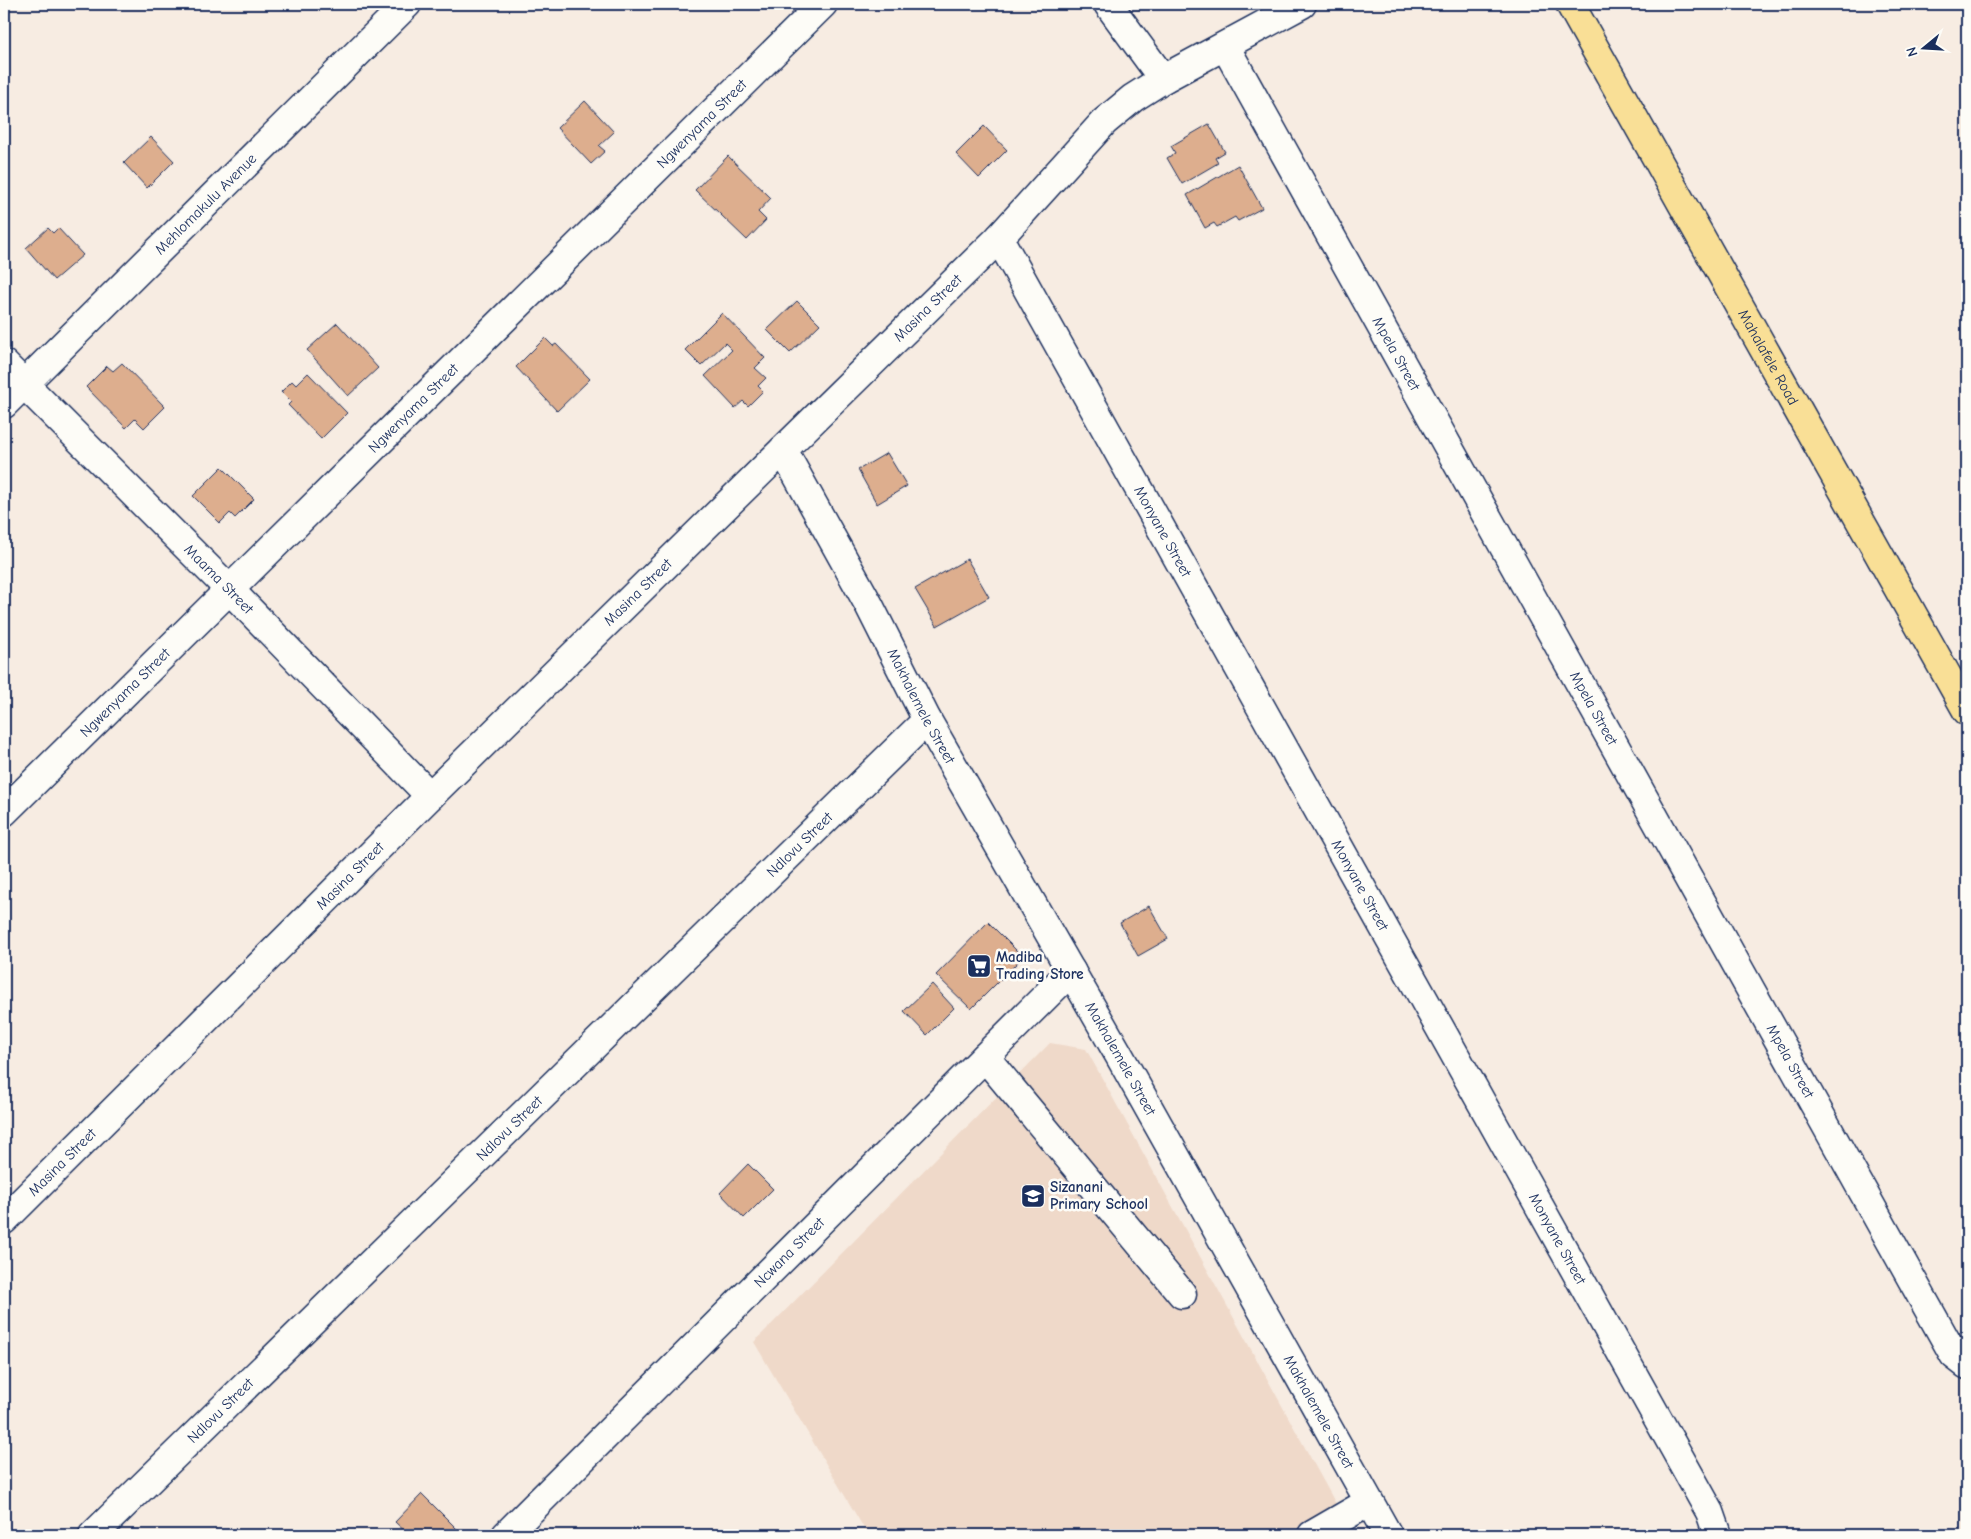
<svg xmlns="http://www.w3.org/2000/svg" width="1971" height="1539" font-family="'Comic Neue',sans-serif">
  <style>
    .built { fill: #efd9c9 }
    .building { fill: #ddae8e; stroke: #1b2f5e }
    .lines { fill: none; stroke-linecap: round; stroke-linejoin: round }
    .minor-casing { stroke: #1b2f5e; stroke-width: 31 }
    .major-casing { stroke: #1b2f5e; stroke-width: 31 }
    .minor { stroke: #fdfcf7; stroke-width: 28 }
    .major { stroke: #f9df96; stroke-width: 28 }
    .labels { text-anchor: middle; stroke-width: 5; stroke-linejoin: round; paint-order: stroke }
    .street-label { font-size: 15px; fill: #1b2f5e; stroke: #fdfcf7 }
    .poi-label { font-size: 15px; font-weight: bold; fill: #1b2f5e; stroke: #fdfcf7; text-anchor: start }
  </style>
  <rect width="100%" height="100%" fill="#f7ece2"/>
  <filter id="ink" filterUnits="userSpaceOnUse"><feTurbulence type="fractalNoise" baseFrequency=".02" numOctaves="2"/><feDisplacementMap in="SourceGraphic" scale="10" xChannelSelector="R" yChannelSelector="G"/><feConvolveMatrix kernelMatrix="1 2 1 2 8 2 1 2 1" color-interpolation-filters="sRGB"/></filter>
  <g filter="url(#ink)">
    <polygon class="built" points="1050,1043 1086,1049 1353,1535 868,1535 754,1342"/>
    <g class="building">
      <polygon points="585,101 614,132 599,146 605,151 591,164 557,128"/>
      <polygon points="1209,124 1225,152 1215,158 1218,163 1182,184 1167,158 1175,153 1171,146"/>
      <polygon points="984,126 1007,150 979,178 956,154"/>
      <polygon points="151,137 174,161 147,188 124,163"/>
      <polygon points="728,156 771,198 758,212 766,220 747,240 695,190"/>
      <polygon points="1238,165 1262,208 1238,221 1235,217 1217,227 1214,223 1205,228 1187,195"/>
      <polygon points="48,228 53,233 58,228 83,255 54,280 26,248"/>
      <polygon points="797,301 820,324 790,353 767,330"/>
      <polygon points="722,313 765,358 755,368 766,378 758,386 763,391 748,406 743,401 735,408 705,376 732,350 725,343 701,366 685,350"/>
      <polygon points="337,323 378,368 348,396 307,350"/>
      <polygon points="545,338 553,346 556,344 590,379 557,411 516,367"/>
      <polygon points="122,363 165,407 144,428 135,419 126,428 86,387 107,366 113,371"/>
      <polygon points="308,373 347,413 321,439 288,405 291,402 281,392 292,381 296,385"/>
      <polygon points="887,453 907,486 877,504 858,470"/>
      <polygon points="222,467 254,499 235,518 230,513 220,523 193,496"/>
      <polygon points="967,559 989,597 937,626 915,589"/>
      <polygon points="1149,906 1168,939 1138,956 1120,923"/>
      <polygon points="988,922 1023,957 971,1009 936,975"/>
      <polygon points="932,984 954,1008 927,1035 904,1011"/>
      <polygon points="748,1164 773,1189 744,1218 720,1193"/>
      <polygon points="422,1494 457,1529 451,1535 409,1535 395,1522"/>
    </g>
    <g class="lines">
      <defs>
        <g id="minor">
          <polyline points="1108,4 1163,79"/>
          <path id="s1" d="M1225,46l729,1309 13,10"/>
          <path id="s2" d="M999,238l711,1274 8,23"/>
          <path id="s3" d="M4,364l225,225 201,207"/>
          <path id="s4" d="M4,404l403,-400"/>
          <path id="s5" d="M783,450l86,155 58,115 192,335 269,480"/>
          <path id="s6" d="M4,812l819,-808"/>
          <polyline points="985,1057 1182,1294"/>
          <path id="s7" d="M4,1220l426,-424 569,-558 105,-116 29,-24 30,-19 139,-75"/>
          <path id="s8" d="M93,1535l834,-815"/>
          <path id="s9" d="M506,1535l565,-564"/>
          <polyline points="1312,1535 1369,1502"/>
        </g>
        <g id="major">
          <path id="s10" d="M1570,4l397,707"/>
        </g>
      </defs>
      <use href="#minor" class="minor-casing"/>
      <use href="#major" class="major-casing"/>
      <use href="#minor" class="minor"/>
      <use href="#major" class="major"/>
    </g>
  </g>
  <defs>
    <symbol id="supermarket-square" viewBox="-11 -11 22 22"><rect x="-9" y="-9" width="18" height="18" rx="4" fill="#1b2f5e" stroke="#fdfcf7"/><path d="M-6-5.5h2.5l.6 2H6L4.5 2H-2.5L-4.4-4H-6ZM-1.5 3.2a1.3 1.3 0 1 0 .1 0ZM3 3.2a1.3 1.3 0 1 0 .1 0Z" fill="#fff"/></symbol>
    <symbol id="school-square" viewBox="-11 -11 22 22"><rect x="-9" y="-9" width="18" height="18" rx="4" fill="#1b2f5e" stroke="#fdfcf7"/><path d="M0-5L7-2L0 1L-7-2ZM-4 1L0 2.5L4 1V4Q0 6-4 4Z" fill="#fff"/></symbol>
  </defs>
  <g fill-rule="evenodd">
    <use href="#supermarket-square" x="965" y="952" width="28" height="28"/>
    <use href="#school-square" x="1019" y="1182" width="28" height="28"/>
  </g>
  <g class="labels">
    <g class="street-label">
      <text dy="5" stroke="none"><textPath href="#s6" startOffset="980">Ngwenyama Street</textPath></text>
      <text dy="5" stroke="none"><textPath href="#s4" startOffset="284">Mehlomakulu Avenue</textPath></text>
      <text dy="5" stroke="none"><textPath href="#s7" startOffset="1298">Masina Street</textPath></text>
      <text dy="5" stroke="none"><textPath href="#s1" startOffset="352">Mpela Street</textPath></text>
      <text dy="5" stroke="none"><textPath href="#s10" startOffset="405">Mahalafele Road</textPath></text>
      <text dy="5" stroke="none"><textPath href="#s6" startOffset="575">Ngwenyama Street</textPath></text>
      <text dy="5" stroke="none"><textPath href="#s2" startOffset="336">Monyane Street</textPath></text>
      <text dy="5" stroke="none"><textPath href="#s3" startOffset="304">Maama Street</textPath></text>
      <text dy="5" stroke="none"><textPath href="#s7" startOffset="892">Masina Street</textPath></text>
      <text dy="5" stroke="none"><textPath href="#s6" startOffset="170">Ngwenyama Street</textPath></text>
      <text dy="5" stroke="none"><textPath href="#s5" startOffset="291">Makhalemele Street</textPath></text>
      <text dy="5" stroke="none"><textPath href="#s1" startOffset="758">Mpela Street</textPath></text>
      <text dy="5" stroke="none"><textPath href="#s8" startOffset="988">Ndlovu Street</textPath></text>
      <text dy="5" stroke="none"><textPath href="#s7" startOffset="488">Masina Street</textPath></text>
      <text dy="5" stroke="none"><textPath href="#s2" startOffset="741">Monyane Street</textPath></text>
      <text dy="5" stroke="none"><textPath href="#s5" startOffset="696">Makhalemele Street</textPath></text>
      <text dy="5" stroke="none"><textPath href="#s1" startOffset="1162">Mpela Street</textPath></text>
      <text dy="5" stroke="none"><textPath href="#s8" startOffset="582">Ndlovu Street</textPath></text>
      <text dy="5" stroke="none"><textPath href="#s7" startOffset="82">Masina Street</textPath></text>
      <text dy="5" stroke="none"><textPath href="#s2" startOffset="1146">Monyane Street</textPath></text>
      <text dy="5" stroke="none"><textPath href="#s9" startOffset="400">Ncwana Street</textPath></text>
      <text dy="5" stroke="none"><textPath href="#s8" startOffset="178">Ndlovu Street</textPath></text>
      <text dy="5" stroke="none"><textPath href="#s5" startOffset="1101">Makhalemele Street</textPath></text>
    </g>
    <g class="poi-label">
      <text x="996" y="962">Madiba<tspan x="996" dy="17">Trading Store</tspan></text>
      <text x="1050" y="1192">Sizanani<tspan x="1050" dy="17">Primary School</tspan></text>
    </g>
  </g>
  <rect width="1971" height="1539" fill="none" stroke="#fdfcf7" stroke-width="20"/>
  <rect x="10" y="10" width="1951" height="1519" fill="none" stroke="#1b2f5e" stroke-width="2" filter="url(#ink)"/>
  <g transform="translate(1924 48) rotate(252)" stroke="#fdfcf7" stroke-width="4" paint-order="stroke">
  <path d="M0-4L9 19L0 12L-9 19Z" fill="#1b2f5e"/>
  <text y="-8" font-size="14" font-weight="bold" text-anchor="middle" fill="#1b2f5e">N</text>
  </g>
</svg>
